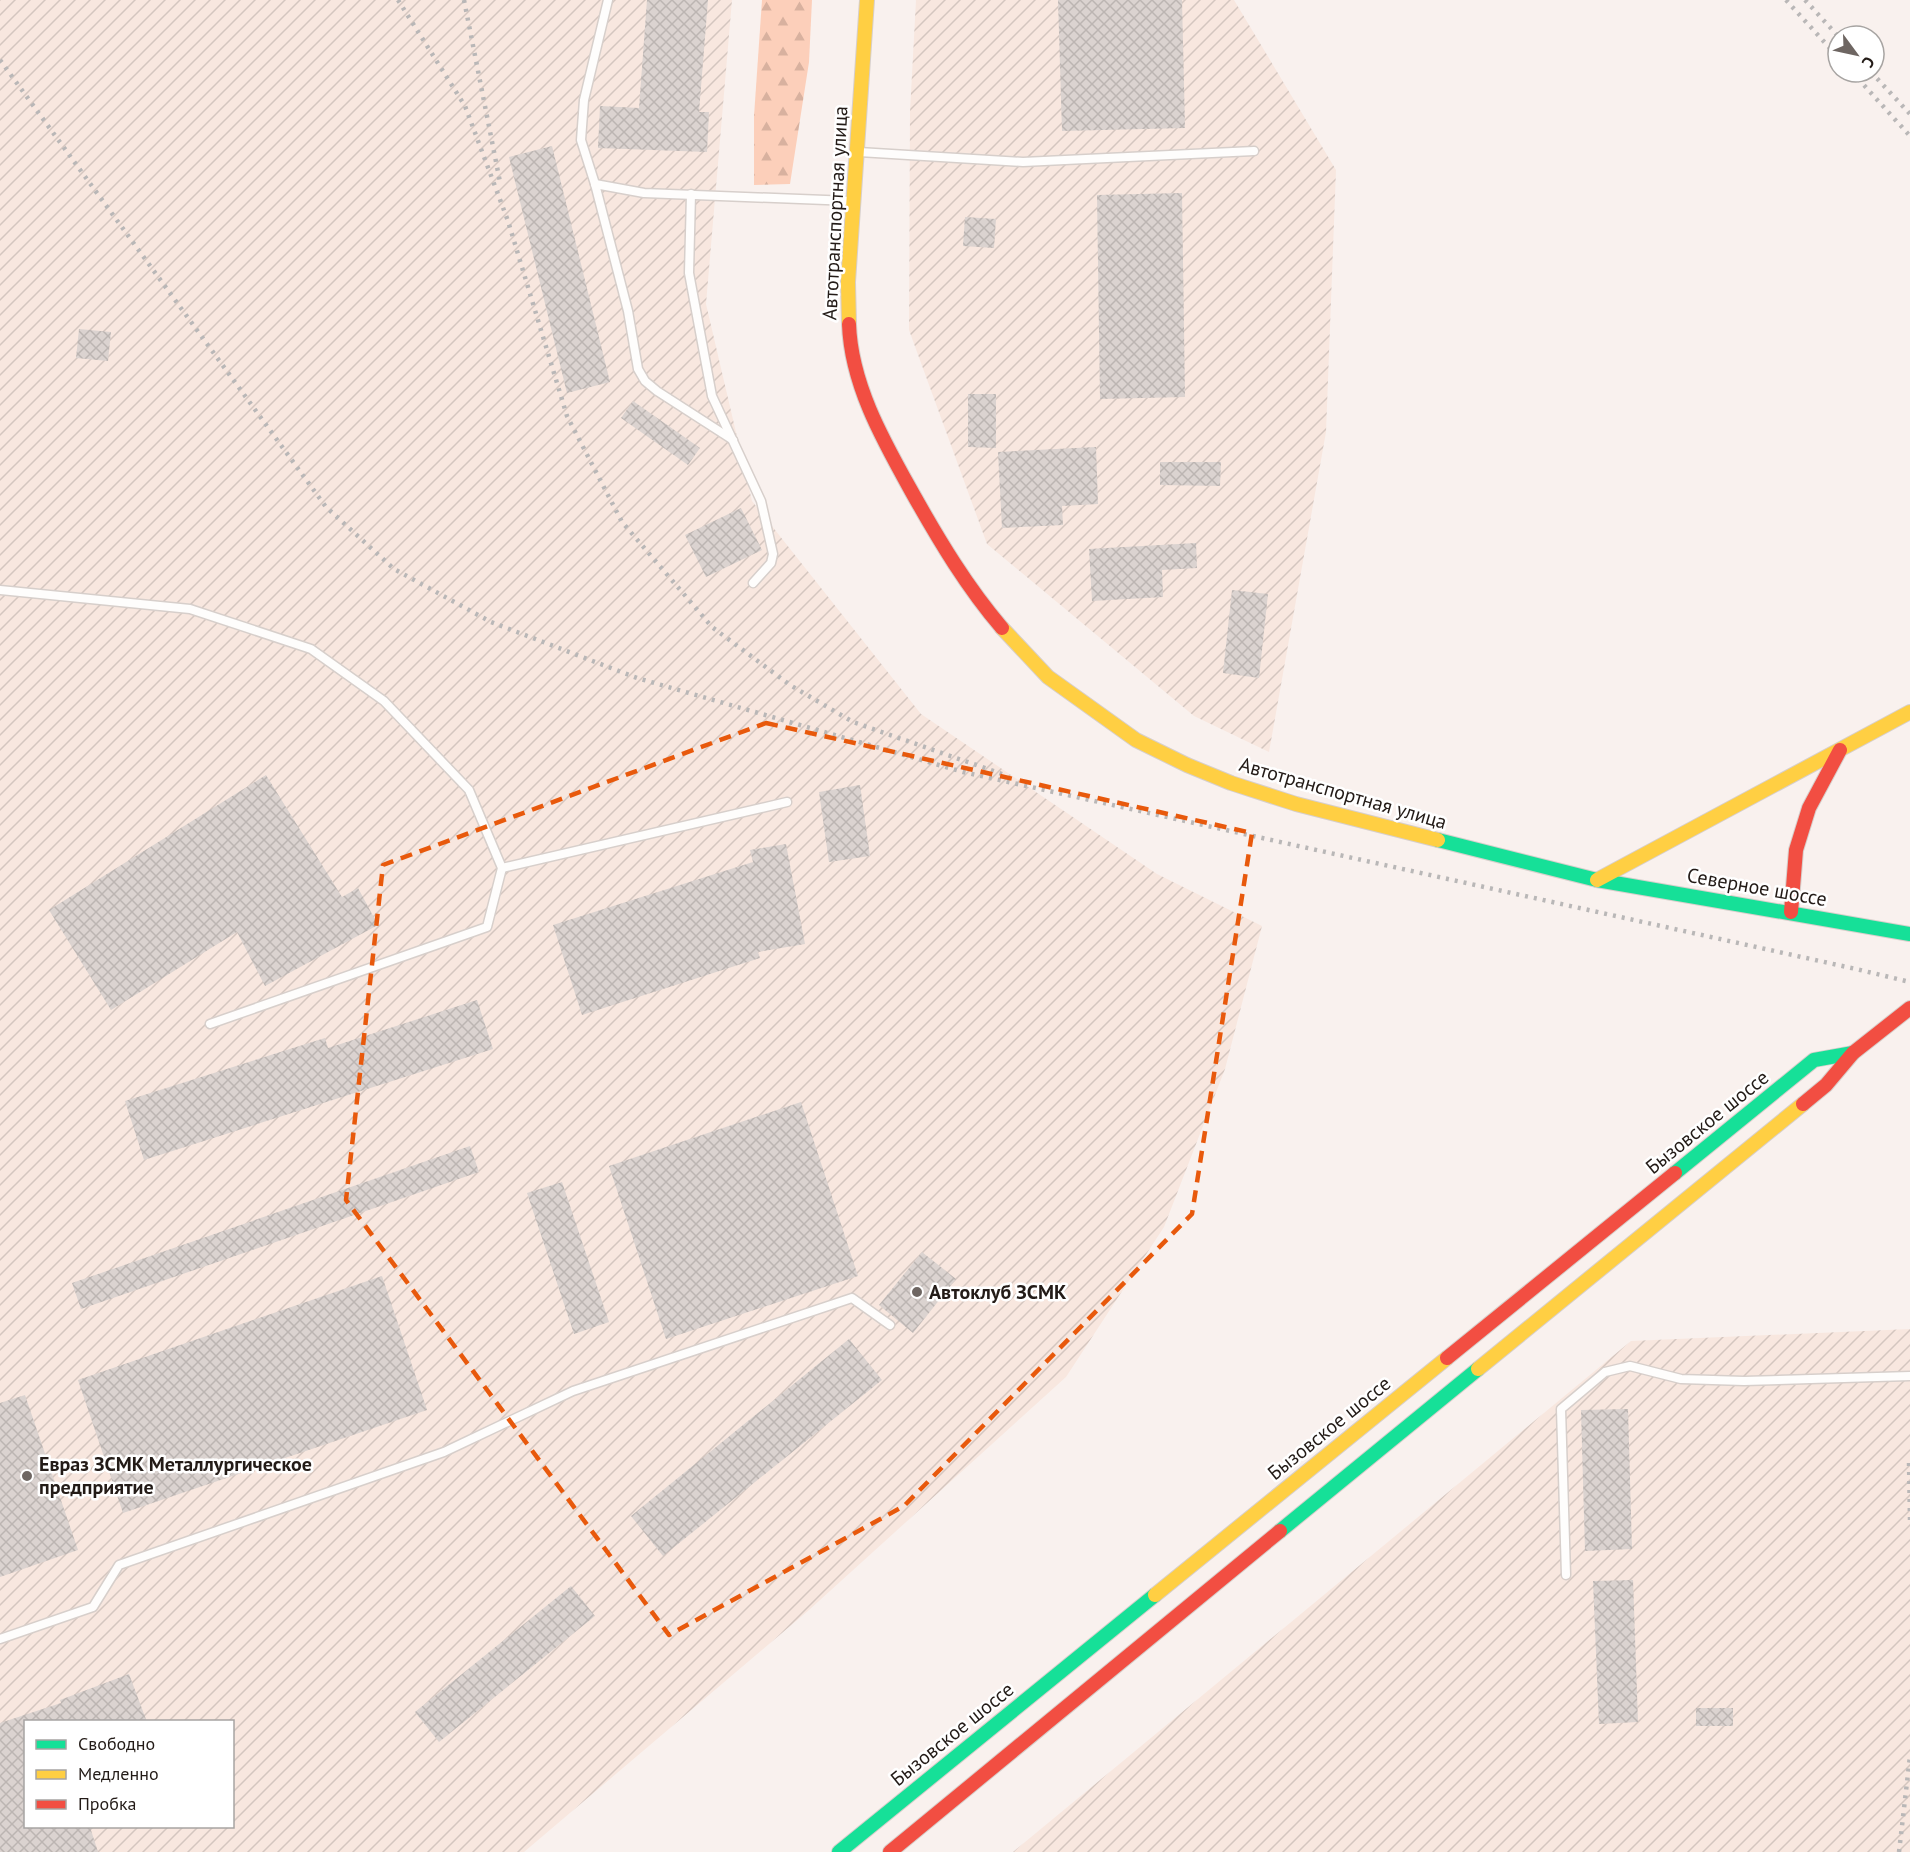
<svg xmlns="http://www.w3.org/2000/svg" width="1910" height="1852" font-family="'PT Sans',sans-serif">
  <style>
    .industrial { fill: url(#industrial-furrows); fill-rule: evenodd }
    .forest { fill: url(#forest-firs) }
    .building { fill: url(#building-cross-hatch) }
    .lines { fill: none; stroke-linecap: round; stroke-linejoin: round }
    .lane-casing { stroke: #d7cfcb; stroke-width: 11 }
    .fast-casing { stroke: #d7cfcb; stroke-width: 16 }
    .slow-casing { stroke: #d7cfcb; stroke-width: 16 }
    .jam-casing { stroke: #d7cfcb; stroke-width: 16 }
    .lane { stroke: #fefdfc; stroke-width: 8 }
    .fast { stroke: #16e098; stroke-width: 14 }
    .slow { stroke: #ffcf43; stroke-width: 14 }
    .jam { stroke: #f24e42; stroke-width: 14 }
    .rail { stroke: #b9b7b7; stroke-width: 4.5; stroke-dasharray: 3 6; stroke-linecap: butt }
    .marked { fill: none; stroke: #e8590c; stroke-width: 4.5; stroke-dasharray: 12 8; stroke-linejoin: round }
    .poi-dot { fill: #6e6662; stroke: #fff; stroke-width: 2 }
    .labels { text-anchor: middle; stroke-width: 5; stroke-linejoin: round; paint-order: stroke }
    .street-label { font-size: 20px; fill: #231b17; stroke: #fff }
    .poi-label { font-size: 20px; font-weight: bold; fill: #231b17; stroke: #fff; text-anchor: start }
  </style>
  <defs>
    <pattern id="industrial-furrows" width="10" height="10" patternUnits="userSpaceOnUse" patternTransform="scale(1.5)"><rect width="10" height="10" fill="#f8e7df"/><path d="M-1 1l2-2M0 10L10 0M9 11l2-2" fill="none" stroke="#d4c6bf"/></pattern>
    <pattern id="forest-firs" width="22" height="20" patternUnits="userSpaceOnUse" patternTransform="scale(1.5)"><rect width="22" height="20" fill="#fccfba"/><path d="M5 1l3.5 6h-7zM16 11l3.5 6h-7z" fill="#d8b19f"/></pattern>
    <pattern id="building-cross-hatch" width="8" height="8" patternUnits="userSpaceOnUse" patternTransform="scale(1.5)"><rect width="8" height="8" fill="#dbd3d0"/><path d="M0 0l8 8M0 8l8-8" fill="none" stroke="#bcb5b2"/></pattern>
  </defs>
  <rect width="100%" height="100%" fill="#f9f1ee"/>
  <g class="industrial">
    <path d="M0,0h732l-26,304 46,197 169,213 236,160 105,52 -37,143 -61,158 -98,150 -257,233 -285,242h-524zM26,1722h206v104h-206z"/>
    <polygon points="916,0 1234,0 1336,170 1326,432 1269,752 1194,716 987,544 909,330 910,112"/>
    <polygon points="1910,1329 1910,1852 1013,1852 1631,1341"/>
  </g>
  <polygon class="forest" points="762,0 812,0 809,62 790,184 754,185 754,116"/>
  <g class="building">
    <polygon points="647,0 708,0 699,112 709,112 707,152 598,148 600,106 639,108"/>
    <polygon points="1058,0 1182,0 1185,128 1062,131"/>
    <polygon points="552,146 610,382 567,393 509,157"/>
    <polygon points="1182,193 1185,397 1100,399 1097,195"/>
    <polygon points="965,217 996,219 994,248 963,246"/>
    <polygon points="79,329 111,332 108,361 76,358"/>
    <polygon points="968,394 996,394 996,448 968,447"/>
    <polygon points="633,401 700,448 688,465 621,418"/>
    <polygon points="1096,447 1098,504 1062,506 1063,525 1002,528 998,452"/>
    <polygon points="1160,462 1221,462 1220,486 1160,485"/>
    <polygon points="741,508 762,550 706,577 685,535"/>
    <polygon points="1196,543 1197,568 1162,570 1163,597 1092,601 1089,549"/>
    <polygon points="1232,590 1268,594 1259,678 1223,673"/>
    <polygon points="266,775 342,897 358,888 378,925 265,986 237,932 111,1010 49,910"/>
    <polygon points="860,785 870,856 829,862 819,792"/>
    <polygon points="786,844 805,944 758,952 760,958 582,1015 553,925 753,862 750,850"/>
    <polygon points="477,1000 493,1049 144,1160 125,1101 325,1038 328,1048"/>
    <polygon points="801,1102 858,1276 666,1339 609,1166"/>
    <polygon points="470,1146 479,1172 81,1309 72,1283"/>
    <polygon points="562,1182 609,1322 574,1334 527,1193"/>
    <polygon points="922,1252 956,1279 913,1333 879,1305"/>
    <polygon points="382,1276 427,1410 123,1513 78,1380"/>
    <polygon points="849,1339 882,1380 663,1556 631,1516"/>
    <polygon points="25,1395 78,1550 0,1577 0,1403"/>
    <polygon points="1628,1409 1632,1549 1585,1551 1581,1410"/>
    <polygon points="1633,1580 1638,1722 1599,1724 1593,1581"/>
    <polygon points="571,1586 595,1616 439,1742 415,1712"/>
    <polygon points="129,1674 147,1722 26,1722 26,1827 90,1827 98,1852 0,1852 0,1723 61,1703 60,1700"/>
    <rect x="1696" y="1708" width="37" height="18"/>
  </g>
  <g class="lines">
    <defs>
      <g id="lane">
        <polyline points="608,0 584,100 581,140 595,184 628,311 638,369 645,381 657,391 733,440"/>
        <polyline points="859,152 1023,162 1254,151"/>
        <polyline points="595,184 644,193 851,201"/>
        <polyline points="691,194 689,273 712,396 761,501 773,554 771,563 753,583"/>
        <polyline points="0,590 190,609 311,649 384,701 469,790 502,868 487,927 210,1024"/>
        <polyline points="502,868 787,802"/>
        <polyline points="1566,1575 1561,1409 1605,1372 1630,1366 1681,1379 1744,1381 1910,1376"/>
        <polyline points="0,1639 93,1607 119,1565 444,1452 573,1391 852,1298 890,1325"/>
      </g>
      <g id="fast">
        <polyline points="1438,840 1597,880 1910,934"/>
        <polyline points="1675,1173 1814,1060 1853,1053"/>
        <polyline points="1280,1531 1478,1369"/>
        <polyline points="839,1852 1155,1595"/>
      </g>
      <g id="slow">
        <polyline points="849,324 848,282 867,0"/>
        <polyline points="1002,628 1048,677 1136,740 1187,765 1231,783 1296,804 1438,840"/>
        <polyline points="1597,880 1910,712"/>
        <polyline points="1478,1369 1803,1104"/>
        <polyline points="1155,1595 1447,1358"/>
      </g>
      <g id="jam">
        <path d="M849,324c2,61 35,118 64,170 27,48 54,93 89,134"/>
        <polyline points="1791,912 1796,850 1809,808 1840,750"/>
        <polyline points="1803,1104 1826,1085 1853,1053 1910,1008"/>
        <polyline points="1447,1358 1675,1173"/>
        <polyline points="890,1852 1280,1531"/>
      </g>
    </defs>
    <use href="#lane" class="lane-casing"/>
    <use href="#fast" class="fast-casing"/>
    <use href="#slow" class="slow-casing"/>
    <use href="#jam" class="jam-casing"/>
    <use href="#lane" class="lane"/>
    <use href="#fast" class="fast"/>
    <use href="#slow" class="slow"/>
    <use href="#jam" class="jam"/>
    <g class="rail">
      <polyline points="398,0 465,106 508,221 567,416 622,522 712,627 790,685 853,722 1002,774"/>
      <polyline points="464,0 500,182"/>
      <polyline points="1786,0 1838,57"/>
      <polyline points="1805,0 1838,36"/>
      <polyline points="0,60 326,507 394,569 491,622 637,678 963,772 1856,969 1910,982"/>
      <polyline points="1852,72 1910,136"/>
      <polyline points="1871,72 1910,114"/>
      <polyline points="1909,1463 1910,1520"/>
      <polyline points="1899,1852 1910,1756"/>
    </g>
  </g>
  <path class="marked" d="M766,723l486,110 -60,381 -288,292 -235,129 -323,-435 37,-335z"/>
  <g class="poi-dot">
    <circle cx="917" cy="1292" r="6"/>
    <circle cx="27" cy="1476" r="6"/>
  </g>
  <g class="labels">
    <g class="street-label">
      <text transform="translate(835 213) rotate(-87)" y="7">Автотранспортная улица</text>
      <text transform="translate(1343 793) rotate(16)" y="7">Автотранспортная улица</text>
      <text transform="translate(1757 887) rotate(10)" y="7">Северное шоссе</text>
      <text transform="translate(1707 1122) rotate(-39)" y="7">Бызовское шоссе</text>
      <text transform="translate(1329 1428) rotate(-39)" y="7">Бызовское шоссе</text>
      <text transform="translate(952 1734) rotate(-39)" y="7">Бызовское шоссе</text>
    </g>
    <g class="poi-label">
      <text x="929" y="1299">Автоклуб ЗСМК</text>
      <text x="39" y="1471">Евраз ЗСМК Металлургическое<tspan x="39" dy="23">предприятие</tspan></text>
    </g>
  </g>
  <rect x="24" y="1720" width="210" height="108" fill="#ffffff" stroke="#a7a4a2" stroke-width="1.5"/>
  <rect x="36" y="1740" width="30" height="9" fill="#16e098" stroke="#a7a4a2" stroke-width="1.5"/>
  <text x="78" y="1750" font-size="18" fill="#231b17">Свободно</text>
  <rect x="36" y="1770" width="30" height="9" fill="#ffcf43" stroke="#a7a4a2" stroke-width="1.5"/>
  <text x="78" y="1780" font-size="18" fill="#231b17">Медленно</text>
  <rect x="36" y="1800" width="30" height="9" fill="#f24e42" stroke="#a7a4a2" stroke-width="1.5"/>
  <text x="78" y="1810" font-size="18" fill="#231b17">Пробка</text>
  <g transform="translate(1856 54) rotate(123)"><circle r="28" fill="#ffffff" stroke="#a7a4a2" stroke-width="1.5"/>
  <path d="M0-4.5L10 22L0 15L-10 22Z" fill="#6e6662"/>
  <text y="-9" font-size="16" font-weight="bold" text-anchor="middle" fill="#231b17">С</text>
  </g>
</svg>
